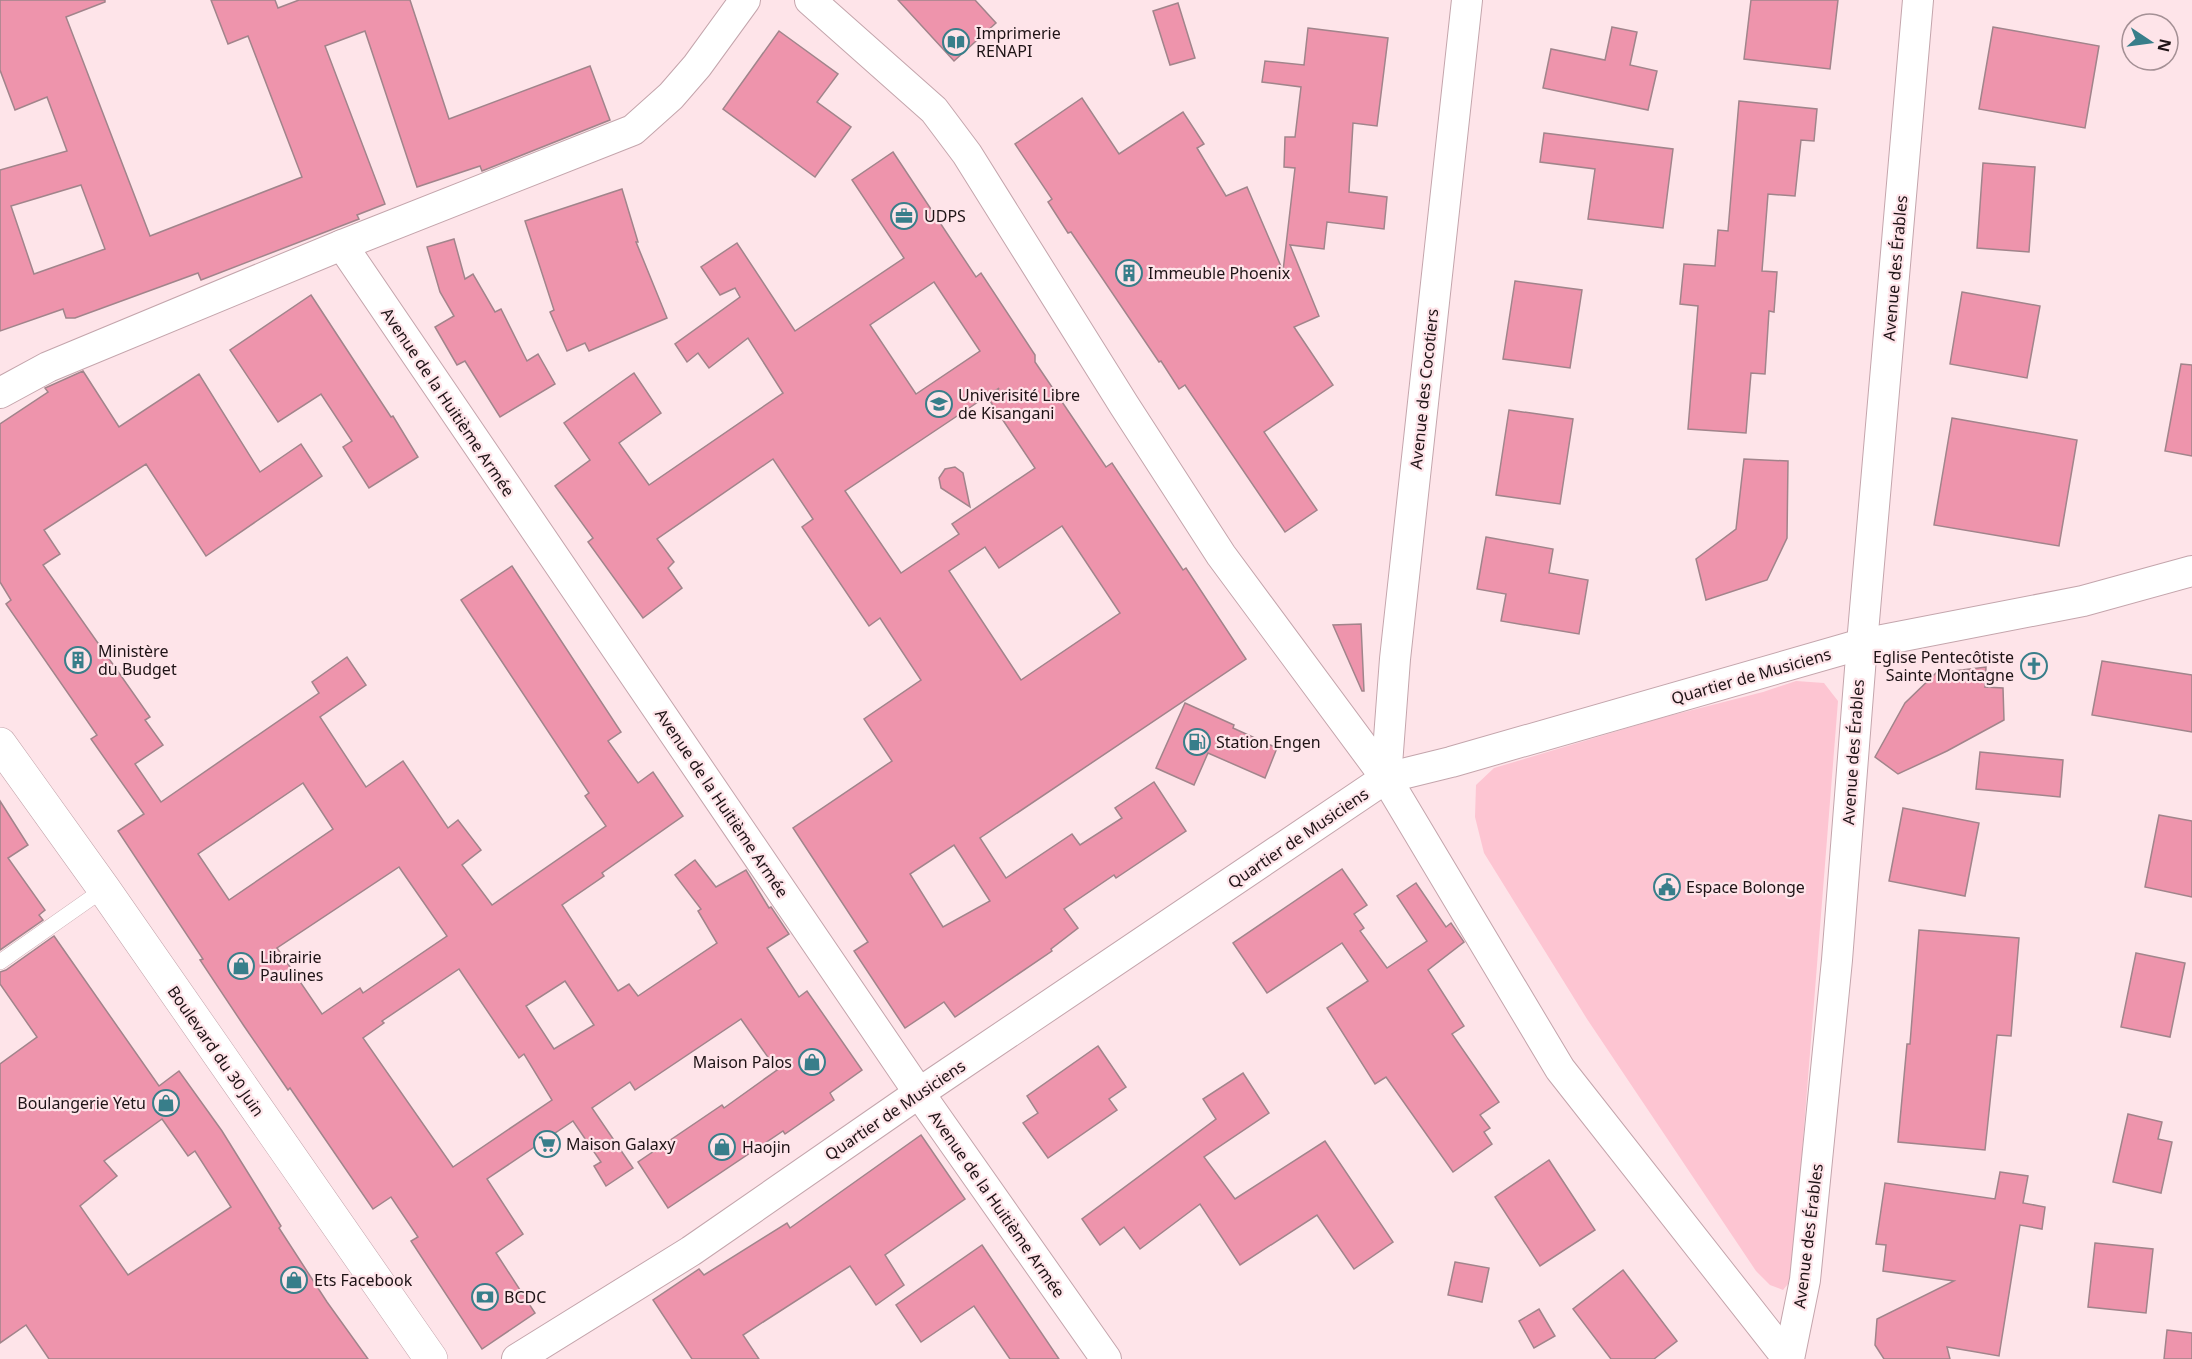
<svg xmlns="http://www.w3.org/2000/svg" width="2192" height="1359" font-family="'Noto Sans',sans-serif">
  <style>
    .green { fill: #fdc5d2 }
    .building { fill: #ee94ac; stroke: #a1848b; stroke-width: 1.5; fill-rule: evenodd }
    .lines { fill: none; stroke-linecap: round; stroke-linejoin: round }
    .lane-casing { stroke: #c4a5ac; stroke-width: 16 }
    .street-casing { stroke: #c4a5ac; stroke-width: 32 }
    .secondary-casing { stroke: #c4a5ac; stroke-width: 34 }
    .lane { stroke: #fff; stroke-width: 15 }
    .street { stroke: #fff; stroke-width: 30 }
    .secondary { stroke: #fff; stroke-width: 33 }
    .labels { text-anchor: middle; stroke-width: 4.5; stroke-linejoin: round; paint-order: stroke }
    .poi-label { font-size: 16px; fill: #1e1316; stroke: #fee4e9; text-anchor: start }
    .street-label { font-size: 16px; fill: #1e1316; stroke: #fee4e9 }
  </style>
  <rect width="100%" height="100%" fill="#fee4e9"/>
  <polygon class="green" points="1796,681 1824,683 1838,701 1792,1279 1783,1290 1770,1285 1756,1271 1587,1019 1484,853 1475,817 1476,785 1494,768 1661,718 1763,692"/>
  <g class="building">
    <path d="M0,0h105v2l-39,15 84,219 152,-59 -54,-141 -20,8 -17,-44h64l3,8 21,-8h111l39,119 141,-53 20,54 -128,51 -2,-5 -63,21 -52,-156 -40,15 60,158 -28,11 2,4 -158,61 -3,-7 -123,45h-9l-3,-9 -63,22v-161l67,-19 -20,-54 -32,13 -15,-40zM81,185l24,64 -71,25 -23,-68z"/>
    <polygon points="898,0 975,0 996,23 954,61"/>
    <polygon points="1751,0 1838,0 1830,69 1744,59"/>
    <polygon points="1178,3 1195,58 1170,65 1153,11"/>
    <polygon points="1612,27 1637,32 1630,65 1657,71 1648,110 1543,88 1551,49 1605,60"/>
    <polygon points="1993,27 2099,46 2085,128 1979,109"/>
    <polygon points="1308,28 1388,38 1377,126 1353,123 1349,192 1387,197 1384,229 1327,222 1324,249 1290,245 1319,316 1294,327 1333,385 1264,432 1317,510 1285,532 1185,385 1179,389 1161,361 1159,362 1071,232 1068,233 1048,202 1052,199 1015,144 1082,98 1119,154 1183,112 1204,144 1197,148 1226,196 1247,187 1283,271 1295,168 1284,167 1285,137 1295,137 1301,87 1262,82 1265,61 1304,65"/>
    <polygon points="779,31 838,74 817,102 851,127 815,177 723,109"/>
    <polygon points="1739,101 1817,109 1814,141 1801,140 1795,196 1768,194 1762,271 1777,272 1774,312 1769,311 1765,374 1751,373 1746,433 1688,429 1698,306 1680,304 1684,264 1715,266 1718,230 1728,231"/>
    <polygon points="1544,133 1673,149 1663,228 1588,219 1595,169 1540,162"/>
    <path d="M893,152l83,125 5,-4 54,82v7l71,105 6,-4 71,107 3,-2 60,91 -266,179 26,40 66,-44 8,11 42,-27 -7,-10 39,-26 32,49 -70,47 -2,-3 -50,34 14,19 -27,21 1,2 -97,66 -11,-15 -39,26 -51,-77 14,-9 -75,-114 99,-67 -28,-42 57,-39 -41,-62 -11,8 -67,-99 11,-8 -40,-60 -116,80 17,23 -6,6 14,20 -39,30 -55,-76 5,-4 -38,-52 35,-26 -26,-37 70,-50 27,40 -42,30 30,42 134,-92 -35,-55 -39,30 -11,-15 -11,9 -12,-18 65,-47 -5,-9 -15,7 -19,-28 36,-24 58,88 109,-73 -52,-78zM934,282l46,69 -64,43 -46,-69zM999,388l-9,13 45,67 -83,56 7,10 -58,39 -56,-82zM1062,526l58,87 -99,67 -72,-109 36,-24 14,21zM954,845l36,56 -47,26 -33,-53z"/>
    <polygon points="1983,163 2035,167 2029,252 1977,248"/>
    <polygon points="622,189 638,242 636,242 667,318 589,351 585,343 567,351 550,312 554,310 525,221"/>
    <polygon points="454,239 465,279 473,274 495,312 501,309 527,361 538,354 555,384 500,417 465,361 457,365 435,327 454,316 440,292 427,247"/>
    <polygon points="1515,281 1582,290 1570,368 1503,359"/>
    <polygon points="1962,292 2040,306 2027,378 1950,364"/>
    <polygon points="311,295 391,417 393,416 418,457 369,488 343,447 352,441 321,394 278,422 230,350"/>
    <polygon points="2181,364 2192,365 2192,456 2165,451"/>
    <path d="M83,371l36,56 80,-53 61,98 41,-28 21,32 -116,80 -60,-92 -102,66 16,24 -17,11 107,152 -5,3 18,25 -28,19 26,38 158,-109 -7,-11 35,-25 19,28 -46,32 46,70 37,-26 45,67 10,-8 23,30 -19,15 30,40 114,-79 -21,-30 4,-3 -128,-193 51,-34 109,166 -13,9 30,42 15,-11 30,44 -81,57 2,3 -42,29 56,86 11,-7 9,12 79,-53 -19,-32 3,-2 -26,-34 20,-15 21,27 30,-17 23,38 2,-1 18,27 -22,14 32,49 8,-6 55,79 -32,23 4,7 -49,34 -2,-3 -115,77 -30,-46 84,-57 2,3 53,-38 -36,-51 -106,71 -5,-8 -38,26 41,60 -27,18 -12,-20 7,-4 -28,-41 -86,58 36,55 -27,19 39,60 -53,36 -71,-108 7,-4 -27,-40 -18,12 -83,-121 -2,2 -44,-64 -44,-66 3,-1 -85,-128 26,-17 -53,-75 6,-4 -91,-131 5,-4 -11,-18v-158l48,-32 -3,-4zM303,783l30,46 -104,71 -31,-46zM399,867l48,69 -84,57 -3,-5 -38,26 -45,-66zM459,969l60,89 5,-4 28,46 -99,67 -90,-129 21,-15 -2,-2zM565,981l29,44 -40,24 -28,-43z"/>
    <polygon points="1509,410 1573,419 1560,504 1496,495"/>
    <polygon points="1952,418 2077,440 2059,546 1934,525"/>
    <polygon points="1744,459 1788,461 1787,538 1767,580 1706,600 1696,559 1736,529"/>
    <polygon points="955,467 963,473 970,507 941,488 939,478 945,469"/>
    <polygon points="1486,537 1553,549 1549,573 1588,580 1579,634 1501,621 1506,594 1477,589"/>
    <polygon points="1361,624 1364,691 1362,691 1333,625"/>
    <polygon points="2102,661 2192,675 2192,732 2092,715"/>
    <polygon points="1986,667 1985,687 2003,688 2004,720 1947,751 1898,774 1875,757 1905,703 1936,673"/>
    <polygon points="1185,703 1234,725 1233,728 1277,748 1265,778 1208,753 1194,785 1156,768"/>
    <polygon points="1980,752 2063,760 2060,797 1976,789"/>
    <polygon points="0,801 28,845 8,858 45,910 39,915 43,920 0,950"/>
    <polygon points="1903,808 1979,823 1965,896 1889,881"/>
    <polygon points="2159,815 2192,821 2192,897 2145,887"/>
    <polygon points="1342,869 1367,905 1354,914 1364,928 1360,931 1387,968 1427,941 1397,896 1416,883 1446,927 1451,923 1464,942 1428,970 1464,1026 1452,1034 1499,1102 1480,1115 1490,1128 1484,1132 1492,1144 1453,1172 1386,1077 1375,1084 1327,1008 1368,981 1342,943 1267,993 1233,943"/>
    <polygon points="1919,930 2019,938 2011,1036 1997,1035 1985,1150 1898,1142 1907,1044 1910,1044"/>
    <path d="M54,936l105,150 20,-15 43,60 59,95 -2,2 48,74 41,57h-319l-23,-34 -26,18v-279l37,-27 -37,-53v-12l6,-2zM162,1119l26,37 7,-5 36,56 -103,68 -48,-69 37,-30 -13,-15z"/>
    <polygon points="2136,953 2185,963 2170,1037 2121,1027"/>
    <polygon points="1098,1046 1126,1087 1109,1099 1117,1110 1048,1158 1023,1123 1038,1113 1027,1096"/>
    <polygon points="1243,1073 1269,1113 1204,1157 1235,1199 1325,1141 1393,1242 1354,1269 1317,1215 1240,1265 1200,1204 1140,1249 1124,1227 1100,1245 1082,1219 1216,1119 1203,1099"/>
    <polygon points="2128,1114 2162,1122 2158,1139 2172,1142 2161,1193 2113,1182"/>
    <polygon points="921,1135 965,1199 885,1255 904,1285 876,1305 850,1266 743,1335 759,1359 692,1359 653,1300 699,1269 704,1275 787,1223 790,1228"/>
    <polygon points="1549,1160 1595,1230 1540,1266 1495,1197"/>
    <polygon points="2000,1172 2028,1176 2023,1203 2045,1207 2042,1229 2020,1225 1999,1356 1947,1347 1950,1359 1884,1359 1875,1345 1877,1319 1954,1281 1883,1271 1886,1245 1876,1244 1885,1183 1995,1199"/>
    <polygon points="2095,1243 2153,1249 2146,1313 2088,1307"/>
    <polygon points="982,1245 1059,1359 1010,1359 974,1306 921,1342 896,1305"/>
    <polygon points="1455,1262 1489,1268 1482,1302 1448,1295"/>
    <polygon points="1623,1270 1677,1341 1654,1359 1611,1359 1573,1309"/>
    <polygon points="1539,1309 1555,1336 1534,1348 1519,1321"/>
    <polygon points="2167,1330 2192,1333 2192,1359 2164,1359"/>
  </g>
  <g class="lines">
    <defs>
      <polyline id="lane" points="0,962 104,889"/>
      <g id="street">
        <polyline points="810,0 934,110 967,154 1124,405 1221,555 1386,778 1560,1069 1788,1359"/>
        <polyline points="342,245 919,1093 1106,1359"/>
        <polyline points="0,393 48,367 342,245 633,130 671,96 697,66 745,0"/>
        <polyline points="1386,778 1395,659 1467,0"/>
        <polyline points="517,1359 691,1251 919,1093 1386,778 1451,762 1862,644 2083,601 2192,571"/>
        <polyline points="1789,1359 1805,1280 1837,960 1862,644 1918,0"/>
      </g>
      <polyline id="secondary" points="0,744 104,889 431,1359"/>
    </defs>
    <use href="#lane" class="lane-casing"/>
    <use href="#street" class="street-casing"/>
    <use href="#secondary" class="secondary-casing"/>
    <use href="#lane" class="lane"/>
    <use href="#street" class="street"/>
    <use href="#secondary" class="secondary"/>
  </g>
  <defs>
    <symbol id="library-ring" viewBox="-11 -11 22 22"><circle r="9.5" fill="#fee4e9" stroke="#387e8a" stroke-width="1.5"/><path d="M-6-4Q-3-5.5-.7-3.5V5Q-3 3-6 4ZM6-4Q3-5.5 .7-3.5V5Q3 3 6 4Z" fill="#387e8a"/></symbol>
    <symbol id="office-ring" viewBox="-11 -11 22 22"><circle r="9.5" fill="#fee4e9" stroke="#387e8a" stroke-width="1.5"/><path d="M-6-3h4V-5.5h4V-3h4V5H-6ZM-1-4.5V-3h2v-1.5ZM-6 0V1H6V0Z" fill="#387e8a"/></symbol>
    <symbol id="building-ring" viewBox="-11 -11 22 22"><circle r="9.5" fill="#fee4e9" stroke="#387e8a" stroke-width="1.5"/><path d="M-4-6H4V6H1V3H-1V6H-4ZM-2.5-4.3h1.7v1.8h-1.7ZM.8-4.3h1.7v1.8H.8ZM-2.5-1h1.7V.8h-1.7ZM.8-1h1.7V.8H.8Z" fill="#387e8a"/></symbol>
    <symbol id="university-ring" viewBox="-11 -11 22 22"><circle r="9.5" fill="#fee4e9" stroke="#387e8a" stroke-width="1.5"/><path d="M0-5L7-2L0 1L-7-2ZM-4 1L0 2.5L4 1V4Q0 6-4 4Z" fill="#387e8a"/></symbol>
    <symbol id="church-ring" viewBox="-11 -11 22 22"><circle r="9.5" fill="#fee4e9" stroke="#387e8a" stroke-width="1.5"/><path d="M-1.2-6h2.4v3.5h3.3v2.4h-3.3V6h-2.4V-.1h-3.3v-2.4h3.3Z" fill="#387e8a"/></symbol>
    <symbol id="fuel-ring" viewBox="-11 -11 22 22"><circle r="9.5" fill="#fee4e9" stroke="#387e8a" stroke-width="1.5"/><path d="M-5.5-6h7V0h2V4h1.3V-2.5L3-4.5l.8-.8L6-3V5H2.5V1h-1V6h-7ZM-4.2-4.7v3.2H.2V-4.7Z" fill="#387e8a"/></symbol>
    <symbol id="civic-ring" viewBox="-11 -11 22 22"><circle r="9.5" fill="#fee4e9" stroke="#387e8a" stroke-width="1.5"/><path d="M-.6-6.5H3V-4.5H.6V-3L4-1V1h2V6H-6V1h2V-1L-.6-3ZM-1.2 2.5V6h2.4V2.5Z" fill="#387e8a"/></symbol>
    <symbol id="shop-ring" viewBox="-11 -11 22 22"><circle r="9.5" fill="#fee4e9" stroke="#387e8a" stroke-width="1.5"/><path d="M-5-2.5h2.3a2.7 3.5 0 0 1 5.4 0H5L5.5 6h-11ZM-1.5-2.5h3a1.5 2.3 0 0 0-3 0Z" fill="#387e8a"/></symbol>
    <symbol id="supermarket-ring" viewBox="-11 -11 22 22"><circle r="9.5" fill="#fee4e9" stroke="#387e8a" stroke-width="1.5"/><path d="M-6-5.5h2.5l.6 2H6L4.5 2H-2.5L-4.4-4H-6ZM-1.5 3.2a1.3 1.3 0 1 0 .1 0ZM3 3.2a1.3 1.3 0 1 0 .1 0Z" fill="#387e8a"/></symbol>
    <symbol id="bank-ring" viewBox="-11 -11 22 22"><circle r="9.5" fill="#fee4e9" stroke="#387e8a" stroke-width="1.5"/><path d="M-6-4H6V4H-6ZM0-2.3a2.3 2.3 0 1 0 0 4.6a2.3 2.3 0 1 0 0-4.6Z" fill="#387e8a"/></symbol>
  </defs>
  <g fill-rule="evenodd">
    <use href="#library-ring" x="941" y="27" width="30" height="30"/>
    <use href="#office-ring" x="889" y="201" width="30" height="30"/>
    <use href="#building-ring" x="1114" y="258" width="30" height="30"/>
    <use href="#university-ring" x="924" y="389" width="30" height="30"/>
    <use href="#building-ring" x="63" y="645" width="30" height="30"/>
    <use href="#church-ring" x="2019" y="651" width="30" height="30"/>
    <use href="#fuel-ring" x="1182" y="727" width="30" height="30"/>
    <use href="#civic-ring" x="1652" y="872" width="30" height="30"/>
    <use href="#shop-ring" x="226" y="951" width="30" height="30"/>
    <use href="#shop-ring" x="797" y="1047" width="30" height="30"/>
    <use href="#shop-ring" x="151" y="1088" width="30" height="30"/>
    <use href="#supermarket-ring" x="532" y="1129" width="30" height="30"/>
    <use href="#shop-ring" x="707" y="1132" width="30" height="30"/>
    <use href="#shop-ring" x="279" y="1265" width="30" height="30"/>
    <use href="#bank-ring" x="470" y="1282" width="30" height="30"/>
  </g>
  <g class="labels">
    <g class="poi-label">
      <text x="976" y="39">Imprimerie<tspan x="976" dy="18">RENAPI</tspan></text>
      <text x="924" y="222">UDPS</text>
      <text x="1148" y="279">Immeuble Phoenix</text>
      <text x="958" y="401">Univerisité Libre<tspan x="958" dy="18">de Kisangani</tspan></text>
      <text x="98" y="657">Ministère<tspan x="98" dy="18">du Budget</tspan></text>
      <text x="2014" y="663" text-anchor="end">Eglise Pentecôtiste<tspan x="2014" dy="18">Sainte Montagne</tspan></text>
      <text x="1216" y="748">Station Engen</text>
      <text x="1686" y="893">Espace Bolonge</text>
      <text x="260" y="963">Librairie<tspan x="260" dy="18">Paulines</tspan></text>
      <text x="792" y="1068" text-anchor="end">Maison Palos</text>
      <text x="146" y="1109" text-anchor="end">Boulangerie Yetu</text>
      <text x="566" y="1150">Maison Galaxy</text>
      <text x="742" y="1153">Haojin</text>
      <text x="314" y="1286">Ets Facebook</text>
      <text x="504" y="1303">BCDC</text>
    </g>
    <g class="street-label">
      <text transform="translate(1895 268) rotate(-85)" y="6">Avenue des Érables</text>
      <text transform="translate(1424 389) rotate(-84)" y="6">Avenue des Cocotiers</text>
      <text transform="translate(448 402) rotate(56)" y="6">Avenue de la Huitième Armée</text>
      <text transform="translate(1751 676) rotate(-16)" y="6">Quartier de Musiciens</text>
      <text transform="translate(1853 752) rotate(-86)" y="6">Avenue des Érables</text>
      <text transform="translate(722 803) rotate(56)" y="6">Avenue de la Huitième Armée</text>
      <text transform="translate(1298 838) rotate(-34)" y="6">Quartier de Musiciens</text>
      <text transform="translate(216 1051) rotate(55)" y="6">Boulevard du 30 Juin</text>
      <text transform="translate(895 1110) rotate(-34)" y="6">Quartier de Musiciens</text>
      <text transform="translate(997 1204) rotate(55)" y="6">Avenue de la Huitième Armée</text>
      <text transform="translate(1808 1236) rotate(-83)" y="6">Avenue des Érables</text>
    </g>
  </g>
  <g transform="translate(2150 42) rotate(103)"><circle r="28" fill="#fee4e9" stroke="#a49095" stroke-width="1.5"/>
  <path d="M0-4.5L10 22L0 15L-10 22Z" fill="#387e8a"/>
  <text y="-9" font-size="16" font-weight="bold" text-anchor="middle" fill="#1e1316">N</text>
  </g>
</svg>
